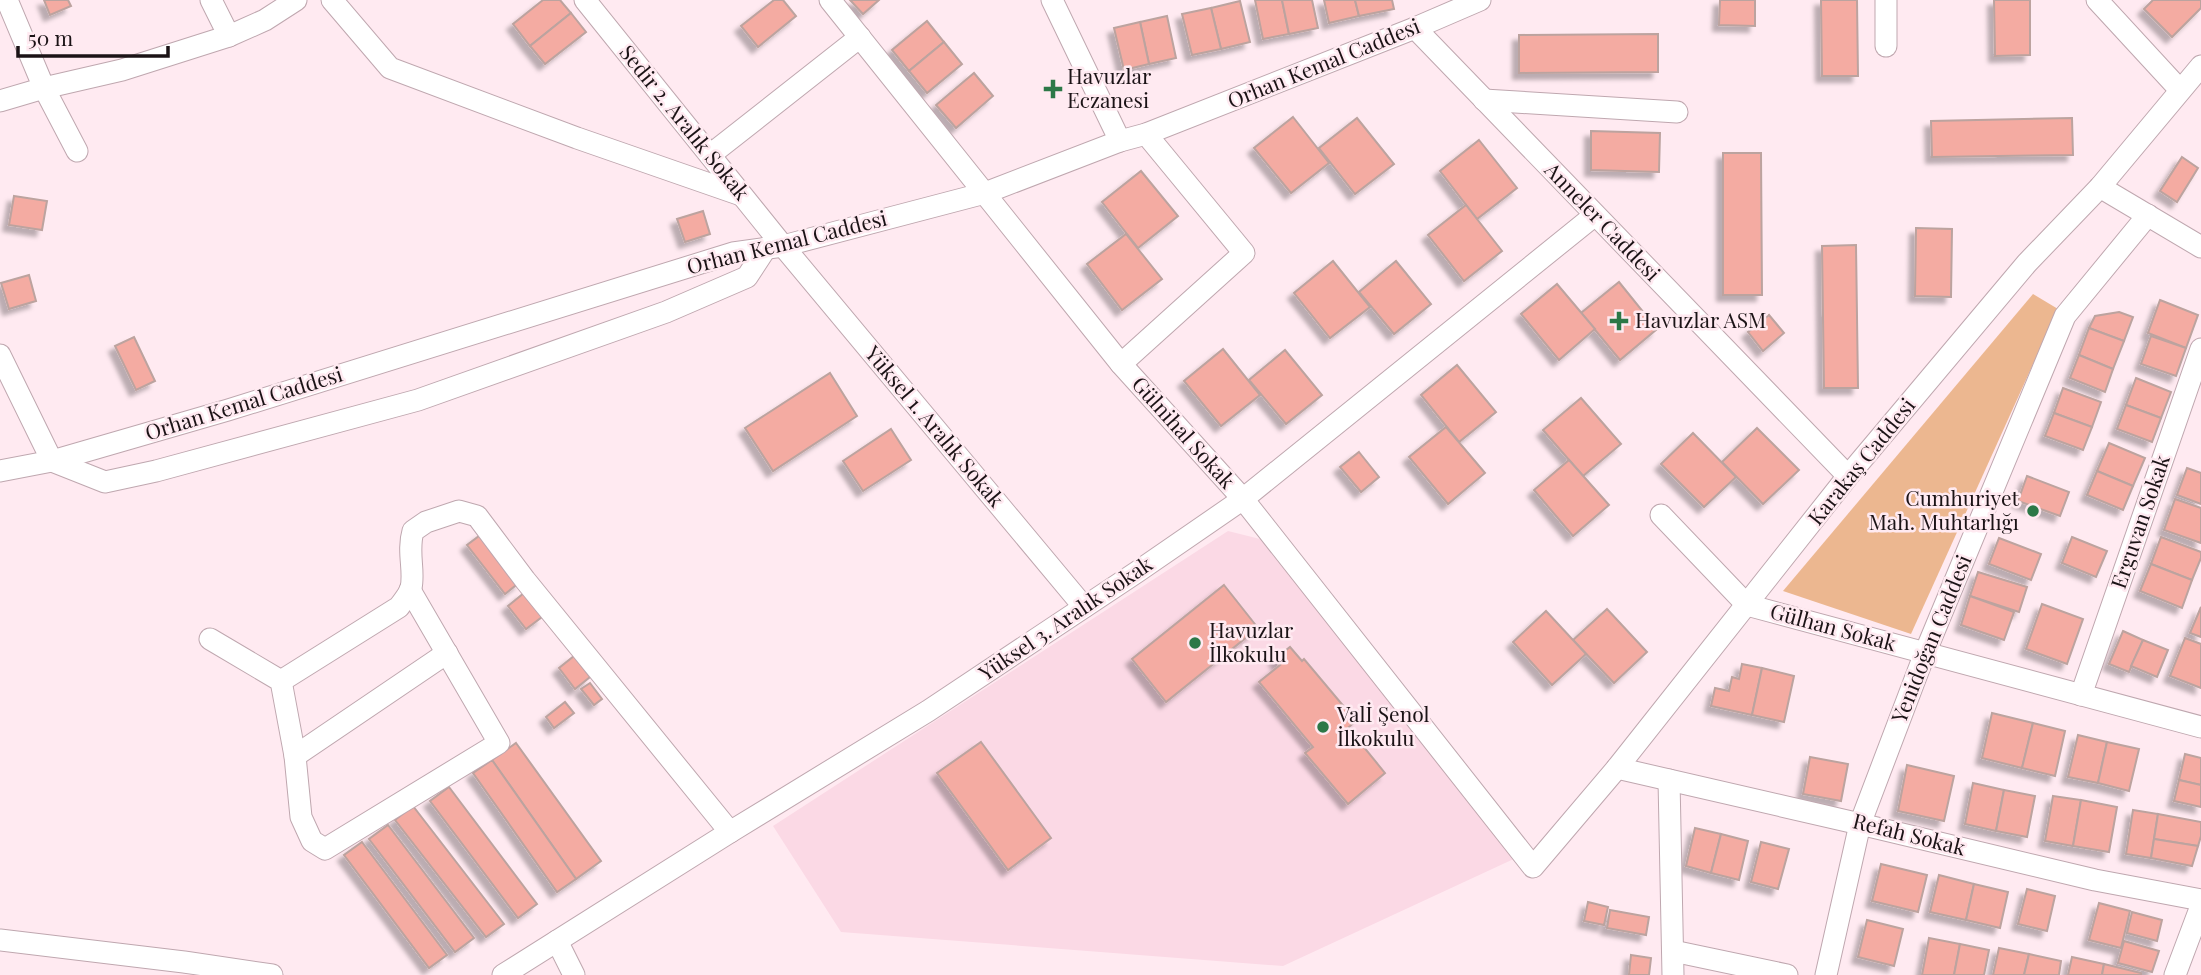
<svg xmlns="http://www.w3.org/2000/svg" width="2201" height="975" font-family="'Playfair Display',serif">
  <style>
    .built { fill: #fbd9e5 }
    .green { fill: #ecb790 }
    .building { fill: #f4aba2; stroke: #bca39f; stroke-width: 2; filter: url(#shadow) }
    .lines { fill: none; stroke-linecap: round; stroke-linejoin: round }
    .minor-casing { stroke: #bfa7af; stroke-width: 23 }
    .minor { stroke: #fff; stroke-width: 21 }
    .poi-dot { fill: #2c7847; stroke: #ffeaf1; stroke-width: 2.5 }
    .labels { text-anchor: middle; stroke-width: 5; stroke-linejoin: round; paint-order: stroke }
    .street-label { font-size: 21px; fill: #1b1316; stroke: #ffeaf1 }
    .poi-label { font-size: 21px; fill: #1b1316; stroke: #ffeaf1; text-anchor: start }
  </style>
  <defs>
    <filter id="shadow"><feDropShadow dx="-6" dy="6" stdDeviation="2" flood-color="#0004"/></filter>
  </defs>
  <rect width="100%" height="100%" fill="#ffeaf1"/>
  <polygon class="built" points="1228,531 1260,539 1518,857 1283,966 841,932 773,826"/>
  <polygon class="green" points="2033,294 2058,309 1911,634 1783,591"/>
  <g class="building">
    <polygon points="44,0 68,0 71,6 50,15"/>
    <polygon points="543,0 560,0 571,13 530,46 513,24"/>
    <polygon points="774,0 783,0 796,16 758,47 741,26"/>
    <polygon points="850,0 879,0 863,14"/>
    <polygon points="1255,0 1282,0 1289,34 1263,39"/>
    <polygon points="1282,0 1312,0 1318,28 1289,34"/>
    <polygon points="1324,0 1355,0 1359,16 1329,23"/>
    <polygon points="1355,0 1392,0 1394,9 1359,16"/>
    <polygon points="1720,0 1755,0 1755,26 1719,25"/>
    <polygon points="1821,0 1857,0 1858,76 1822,76"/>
    <polygon points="1994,0 2030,0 2030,55 1995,56"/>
    <polygon points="2153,0 2201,0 2201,8 2172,37 2144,9"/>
    <polygon points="1240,1 1250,42 1221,49 1211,8"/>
    <polygon points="1211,8 1221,49 1192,55 1182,14"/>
    <polygon points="571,13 586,32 545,64 530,46"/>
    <polygon points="1167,16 1176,58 1149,64 1140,22"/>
    <polygon points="927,21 944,42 909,71 892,50"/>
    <polygon points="1140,22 1149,64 1124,70 1114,28"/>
    <polygon points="1658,34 1658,72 1519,73 1519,35"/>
    <polygon points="944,42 962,64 927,93 909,71"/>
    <polygon points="974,73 993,96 956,128 936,105"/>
    <polygon points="1293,117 1329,163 1291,193 1254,148"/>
    <polygon points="1357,118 1394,164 1355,194 1319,148"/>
    <polygon points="2072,118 2073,155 1932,157 1931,121"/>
    <polygon points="1591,131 1660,133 1659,172 1591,170"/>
    <polygon points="1479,140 1517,188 1477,219 1440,171"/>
    <polygon points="1723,153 1761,153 1762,295 1723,295"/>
    <polygon points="2182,157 2198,168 2177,202 2160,191"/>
    <polygon points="1141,171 1178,216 1138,248 1102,202"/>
    <polygon points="14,196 47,201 42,230 9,225"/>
    <polygon points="1466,205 1502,251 1464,281 1428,235"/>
    <polygon points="703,211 710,234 685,242 677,219"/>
    <polygon points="1916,228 1952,229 1951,297 1915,296"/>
    <polygon points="1126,234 1162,279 1122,310 1087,264"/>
    <polygon points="1856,245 1858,388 1824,388 1822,246"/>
    <polygon points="1333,261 1370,307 1330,338 1294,293"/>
    <polygon points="1396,261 1431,304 1394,334 1359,292"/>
    <polygon points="29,275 36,301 9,309 1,283"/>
    <polygon points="1619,282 1657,329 1620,360 1581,313"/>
    <polygon points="1557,284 1595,329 1559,360 1521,314"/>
    <polygon points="2160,300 2198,315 2186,348 2148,333"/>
    <polygon points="2119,312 2133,317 2124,341 2089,328 2095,316"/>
    <polygon points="1769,315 1784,333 1763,351 1748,332"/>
    <polygon points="2089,328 2124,341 2113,369 2079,355"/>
    <polygon points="2151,336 2186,348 2176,376 2141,364"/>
    <polygon points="134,337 155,381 136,390 115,346"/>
    <polygon points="1223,349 1260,395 1221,426 1184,381"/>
    <polygon points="1285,350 1322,395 1286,424 1249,380"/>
    <polygon points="2079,355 2113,369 2105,392 2070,378"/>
    <polygon points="1457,365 1496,412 1459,442 1421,395"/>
    <polygon points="830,373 857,416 773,471 745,428"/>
    <polygon points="2136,378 2171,392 2161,418 2126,405"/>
    <polygon points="2063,388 2101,402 2092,427 2054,413"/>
    <polygon points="1581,398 1621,444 1583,476 1543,430"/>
    <polygon points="2126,405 2161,418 2152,442 2117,429"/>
    <polygon points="2054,413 2092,427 2083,450 2045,436"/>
    <polygon points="1446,427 1485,473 1448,504 1409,457"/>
    <polygon points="1757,428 1799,470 1763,504 1722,462"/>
    <polygon points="891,429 911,460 863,491 843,461"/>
    <polygon points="1693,433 1736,477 1704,507 1661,464"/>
    <polygon points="2109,443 2145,458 2133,486 2097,471"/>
    <polygon points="1359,452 1379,477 1361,492 1340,467"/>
    <polygon points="1569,460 1609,505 1573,536 1534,490"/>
    <polygon points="2187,468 2201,473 2201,504 2177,495"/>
    <polygon points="2097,471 2133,486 2123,510 2087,495"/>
    <polygon points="2027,476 2069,492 2060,516 2018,501"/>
    <polygon points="2175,499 2201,508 2201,543 2164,530"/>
    <polygon points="483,533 520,582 505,594 467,545"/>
    <polygon points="2072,537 2107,551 2096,577 2062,563"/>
    <polygon points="2161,537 2201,552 2201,558 2192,580 2151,564"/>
    <polygon points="1999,538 2041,554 2031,580 1989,564"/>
    <polygon points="2151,564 2192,580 2182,608 2140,591"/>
    <polygon points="1978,572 2027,587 2019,612 1970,596"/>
    <polygon points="1224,585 1258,628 1166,702 1132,659"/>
    <polygon points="524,593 542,617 526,629 508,606"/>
    <polygon points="1970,596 2014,612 2004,640 1961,625"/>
    <polygon points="2042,604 2083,619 2067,664 2026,649"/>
    <polygon points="2201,607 2201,637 2190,633"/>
    <polygon points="1607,609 1647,652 1614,683 1573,640"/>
    <polygon points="1546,611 1586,654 1552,685 1513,642"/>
    <polygon points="2123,631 2143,640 2129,672 2109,664"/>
    <polygon points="2185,638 2201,644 2201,688 2170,676"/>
    <polygon points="2143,640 2168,650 2157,677 2131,666"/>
    <polygon points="1290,647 1302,661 1304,659 1356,721 1342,733 1348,740 1354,735 1385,773 1348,804 1305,753 1313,747 1259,682 1280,665 1275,659"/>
    <polygon points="574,656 590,677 575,689 559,668"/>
    <polygon points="1742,664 1762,668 1752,715 1711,706 1715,688 1729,691 1732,677 1739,679"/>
    <polygon points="1762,668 1794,676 1784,722 1752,715"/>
    <polygon points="590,683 602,699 594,705 581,689"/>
    <polygon points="565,702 574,713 554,728 546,717"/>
    <polygon points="1992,713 2033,723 2022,768 1982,758"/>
    <polygon points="2033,723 2065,731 2055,776 2022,768"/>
    <polygon points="2078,735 2107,742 2098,783 2068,777"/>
    <polygon points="981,742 1051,838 1008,870 937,773"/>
    <polygon points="2107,742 2139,749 2129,791 2098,783"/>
    <polygon points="516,743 601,861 576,879 492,760"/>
    <polygon points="2185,754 2201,758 2201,785 2179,780"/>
    <polygon points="1810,757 1848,764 1841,801 1803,794"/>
    <polygon points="492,760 576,879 557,892 473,773"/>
    <polygon points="1907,765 1954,776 1944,821 1898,811"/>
    <polygon points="2179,780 2201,785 2201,807 2174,801"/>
    <polygon points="1973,783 2004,790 1996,831 1965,824"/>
    <polygon points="449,787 537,904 518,918 430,801"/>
    <polygon points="2004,790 2035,796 2027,837 1996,831"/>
    <polygon points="2053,796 2081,800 2073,846 2045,841"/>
    <polygon points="2081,800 2117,807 2109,852 2073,846"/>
    <polygon points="413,806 504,924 486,937 395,820"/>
    <polygon points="2133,810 2158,814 2151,858 2126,854"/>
    <polygon points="2158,814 2201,822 2201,836 2198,846 2154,839"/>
    <polygon points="388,825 474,938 455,952 369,839"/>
    <polygon points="1695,828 1721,834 1711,873 1686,866"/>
    <polygon points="1721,834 1748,841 1739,880 1711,873"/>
    <polygon points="2154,839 2198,846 2192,866 2151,858"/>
    <polygon points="362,842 447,955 429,968 344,855"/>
    <polygon points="1761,842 1789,849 1778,889 1751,882"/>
    <polygon points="1881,864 1927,875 1918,912 1872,901"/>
    <polygon points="1939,875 1974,884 1966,920 1930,912"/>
    <polygon points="1974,884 2008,892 2000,928 1966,920"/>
    <polygon points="2027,889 2055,896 2047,931 2018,924"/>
    <polygon points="1588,902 1608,907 1604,925 1584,921"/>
    <polygon points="2099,903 2130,911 2121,948 2089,940"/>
    <polygon points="1610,910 1649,917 1646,935 1607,928"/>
    <polygon points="2132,912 2162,920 2157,941 2127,933"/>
    <polygon points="1867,920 1903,929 1894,966 1858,957"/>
    <polygon points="1929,938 1960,944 1954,975 1922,975"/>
    <polygon points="2124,941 2159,951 2152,972 2118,963"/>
    <polygon points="1960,944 1989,950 1984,975 1954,975"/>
    <polygon points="1999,948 2029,954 2024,975 1993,975"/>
    <polygon points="2029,954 2061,961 2059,975 2024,975"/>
    <polygon points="1631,955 1651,958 1649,975 1629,975"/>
    <polygon points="2072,957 2104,964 2102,975 2068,975"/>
    <polygon points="2104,964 2141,973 2141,975 2102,975"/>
  </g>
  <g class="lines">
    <defs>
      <g id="minor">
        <polyline points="7,0 44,88 77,151"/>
        <polyline points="211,0 229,36"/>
        <polyline points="332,0 390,68 577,138 741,195"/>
        <polyline points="585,0 783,246 1084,607"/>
        <polyline points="830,0 1121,364 1243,499 1533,867 1617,768 1848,476 2027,263 2100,187 2201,66"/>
        <polyline points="1052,0 1120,141"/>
        <polyline points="1886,0 1886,46"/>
        <polyline points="2097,0 2180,90"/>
        <polyline points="1415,28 1848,476"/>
        <polyline points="1484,100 1677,112"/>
        <polyline points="0,101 44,88 122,70 229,36 265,20 296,0"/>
        <polyline points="710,155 860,37"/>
        <polyline points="2100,187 2201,247"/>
        <polyline points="0,355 52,461 105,482 156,471 418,400 666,312 747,277 766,248"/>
        <polyline points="1121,364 1244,253 1146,134"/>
        <polyline points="0,471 52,461 228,410 733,253 783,246 985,193 1120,141 1146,134 1415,28 1480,0"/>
        <polyline points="1661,515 1747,605 2201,727"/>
        <polyline points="210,639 281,681 295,756 301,817 312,841 325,849 499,743 410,590"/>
        <path d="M281,681l118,-74c4,-6 10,-12 12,-19 4,-17 -4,-36 2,-57l13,-9 33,-11 18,5 48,64 205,252"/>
        <polyline points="2081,695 2201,349"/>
        <polyline points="295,756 447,653"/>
        <polyline points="1617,768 1860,824 2095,880 2201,900"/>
        <polyline points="1669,780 1673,975"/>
        <polyline points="0,940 184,962 272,975"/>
        <polyline points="557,941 574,975"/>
        <polyline points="1673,951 1787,975"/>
        <polyline points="503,975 730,832 928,711 1137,572 1243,499 1595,215"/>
        <polyline points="1826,975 1860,824 1925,653 2065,316 2148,215"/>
        <polyline points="2175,975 2201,906"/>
      </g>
    </defs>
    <use href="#minor" class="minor-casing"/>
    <use href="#minor" class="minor"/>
  </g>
  <g class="poi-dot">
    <path d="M1049.5 78.5h7v7h7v7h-7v7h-7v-7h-7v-7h7z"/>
    <path d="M1615.5 310.5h7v7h7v7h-7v7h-7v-7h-7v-7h7z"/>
    <circle cx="2033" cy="511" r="7"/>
    <circle cx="1195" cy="643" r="7"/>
    <circle cx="1323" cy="727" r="7"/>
  </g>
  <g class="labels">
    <g class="street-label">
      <text transform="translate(1324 64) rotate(-22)" y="7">Orhan Kemal Caddesi</text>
      <text transform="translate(684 123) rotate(51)" y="7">Sedir 2. Aralık Sokak</text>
      <text transform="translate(1602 222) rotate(46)" y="7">Anneler Caddesi</text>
      <text transform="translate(787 243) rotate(-14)" y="7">Orhan Kemal Caddesi</text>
      <text transform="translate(244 404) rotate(-17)" y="7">Orhan Kemal Caddesi</text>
      <text transform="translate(934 427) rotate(50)" y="7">Yüksel 1. Aralık Sokak</text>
      <text transform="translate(1183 433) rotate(48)" y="7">Gülnihal Sokak</text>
      <text transform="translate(1862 462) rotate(-51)" y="7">Karakaş Caddesi</text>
      <text transform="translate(2141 522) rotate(-71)" y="7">Erguvan Sokak</text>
      <text transform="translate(1066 619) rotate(-34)" y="7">Yüksel 3. Aralık Sokak</text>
      <text transform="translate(1833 628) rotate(15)" y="7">Gülhan Sokak</text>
      <text transform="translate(1932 639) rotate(-68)" y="7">Yenidoğan Caddesi</text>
      <text transform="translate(1909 835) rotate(14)" y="7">Refah Sokak</text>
    </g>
    <g class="poi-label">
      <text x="1067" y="84">Havuzlar<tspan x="1067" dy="24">Eczanesi</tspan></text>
      <text x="1635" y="328">Havuzlar ASM</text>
      <text x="2019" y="506" text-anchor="end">Cumhuriyet<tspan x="2019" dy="24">Mah. Muhtarlığı</tspan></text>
      <text x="1209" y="638">Havuzlar<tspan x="1209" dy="24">İlkokulu</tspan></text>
      <text x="1337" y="722">Valİ Şenol<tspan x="1337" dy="24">İlkokulu</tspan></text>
    </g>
  </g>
  <path d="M18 46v10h150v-10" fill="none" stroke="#1b1316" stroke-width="3.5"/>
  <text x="28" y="46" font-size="21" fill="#1b1316" stroke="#ffeaf1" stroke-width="5" paint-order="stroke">50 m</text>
</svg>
